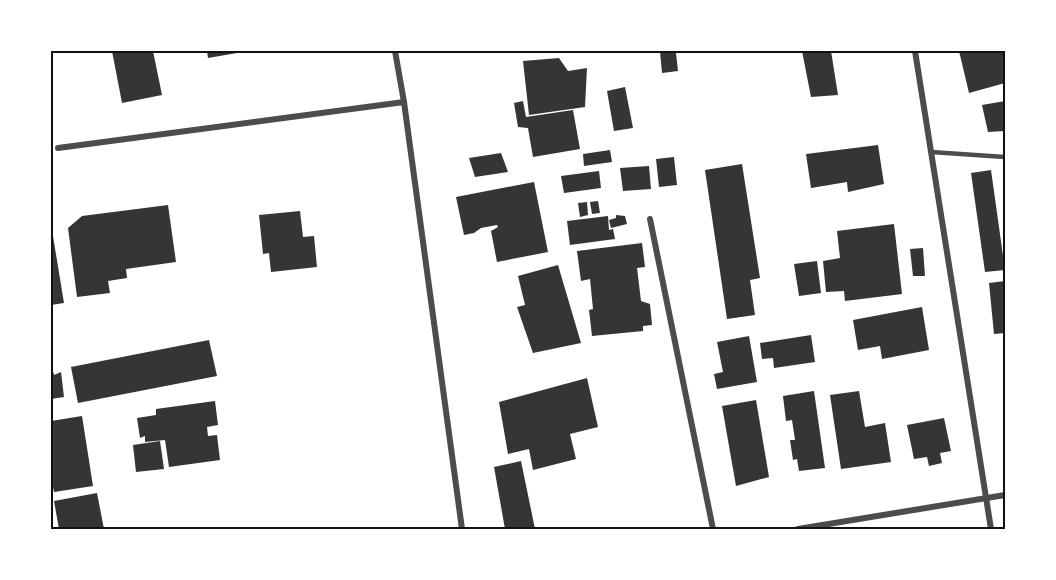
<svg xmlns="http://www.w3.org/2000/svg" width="1056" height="580" font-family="Helvetica,sans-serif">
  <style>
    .building { fill: #353535 }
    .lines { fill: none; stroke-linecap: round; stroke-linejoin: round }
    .service { stroke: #4c4c4c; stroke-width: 4.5 }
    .minor { stroke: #4c4c4c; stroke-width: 6 }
    .neatline { fill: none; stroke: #111; stroke-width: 2 }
  </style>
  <rect width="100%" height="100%" fill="#fff"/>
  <g class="building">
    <polygon points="112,51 153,51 162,95 122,103"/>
    <polygon points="207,51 243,51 243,52 208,58"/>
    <polygon points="660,51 682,51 676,53 678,71 662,73"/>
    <polygon points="802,51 831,51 838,95 811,97"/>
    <polygon points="959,51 1005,51 1005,83 969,93"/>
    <polygon points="559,58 568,71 587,68 585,107 529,115 523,61"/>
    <polygon points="625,87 633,128 614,131 607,91"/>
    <polygon points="523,101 526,117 573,110 580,149 533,157 528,128 518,127 514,103"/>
    <polygon points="1005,101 1005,131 988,132 982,105"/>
    <polygon points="878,145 884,184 848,192 847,182 811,188 806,154"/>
    <polygon points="610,150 612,162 584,166 583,154"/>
    <polygon points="501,153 508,172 475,177 469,158"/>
    <polygon points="674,157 677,185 659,187 656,159"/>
    <polygon points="742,164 760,278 750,280 755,315 727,319 705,170"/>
    <polygon points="649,166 651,189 623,191 620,168"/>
    <polygon points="991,170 1005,270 985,272 971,173"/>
    <polygon points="599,171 601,188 564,193 561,176"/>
    <polygon points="534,182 548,252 497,262 491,231 498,227 497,225 481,228 474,233 464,235 456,197"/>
    <polygon points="598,201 600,213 592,214 590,202"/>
    <polygon points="587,202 588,215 580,217 578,203"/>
    <polygon points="168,205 176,262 126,269 127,278 108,281 110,293 77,297 68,228 82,216"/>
    <polygon points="300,211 303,237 314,236 317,267 271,272 269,253 263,254 259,215"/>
    <polygon points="616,215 625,216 627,224 611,228 609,220 616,218"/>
    <polygon points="608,216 609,230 613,229 615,239 570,245 567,221"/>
    <polygon points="51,224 64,303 51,305"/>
    <polygon points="894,224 902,294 845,301 844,291 826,292 823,261 840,258 837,231"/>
    <polygon points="642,243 645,267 637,268 641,301 650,304 652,325 643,326 643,331 592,336 589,310 593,309 590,279 581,281 577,251"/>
    <polygon points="923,248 925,276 913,276 910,249"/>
    <polygon points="817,261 821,293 799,296 794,264"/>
    <polygon points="558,265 581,343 533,353 517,307 525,305 518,276"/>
    <polygon points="1005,281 1005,333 994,334 989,283"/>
    <polygon points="922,307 929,350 882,359 880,346 858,350 853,320"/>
    <polygon points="811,335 815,362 774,368 773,358 762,359 760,343"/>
    <polygon points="749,336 757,382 717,389 714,374 723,372 717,342"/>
    <polygon points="209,340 217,376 78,403 71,367"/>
    <polygon points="51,364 54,375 61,372 64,397 51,399"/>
    <polygon points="587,378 598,427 570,434 576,459 533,470 529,449 508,454 499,402"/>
    <polygon points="814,391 825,468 799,471 797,459 793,460 790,440 795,440 792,420 786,421 783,396"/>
    <polygon points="859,391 865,427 885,423 891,462 841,469 830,395"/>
    <polygon points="756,400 769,477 736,486 722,406"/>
    <polygon points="215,401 218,425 207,427 208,436 217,435 220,460 169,467 165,440 145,442 145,436 140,438 137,418 156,415 156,409"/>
    <polygon points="82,416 93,486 54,492 51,477 51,421"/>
    <polygon points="944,418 951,451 940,453 942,463 929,466 927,457 914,459 907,425"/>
    <polygon points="160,441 164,469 136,472 133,445"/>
    <polygon points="521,461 535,529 505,529 494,467"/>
    <polygon points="97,493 104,529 59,529 54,501"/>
  </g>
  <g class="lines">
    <polyline class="service" points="931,152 1005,157"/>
    <g class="minor">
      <polyline points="395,51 404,102 462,529"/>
      <polyline points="915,51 991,529"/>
      <polyline points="58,148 404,102"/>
      <polyline points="650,219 713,529"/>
      <polyline points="798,529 1005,495"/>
    </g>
  </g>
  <rect width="1056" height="580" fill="none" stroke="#ffffff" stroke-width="105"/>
  <rect x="52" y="52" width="952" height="476" class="neatline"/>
</svg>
